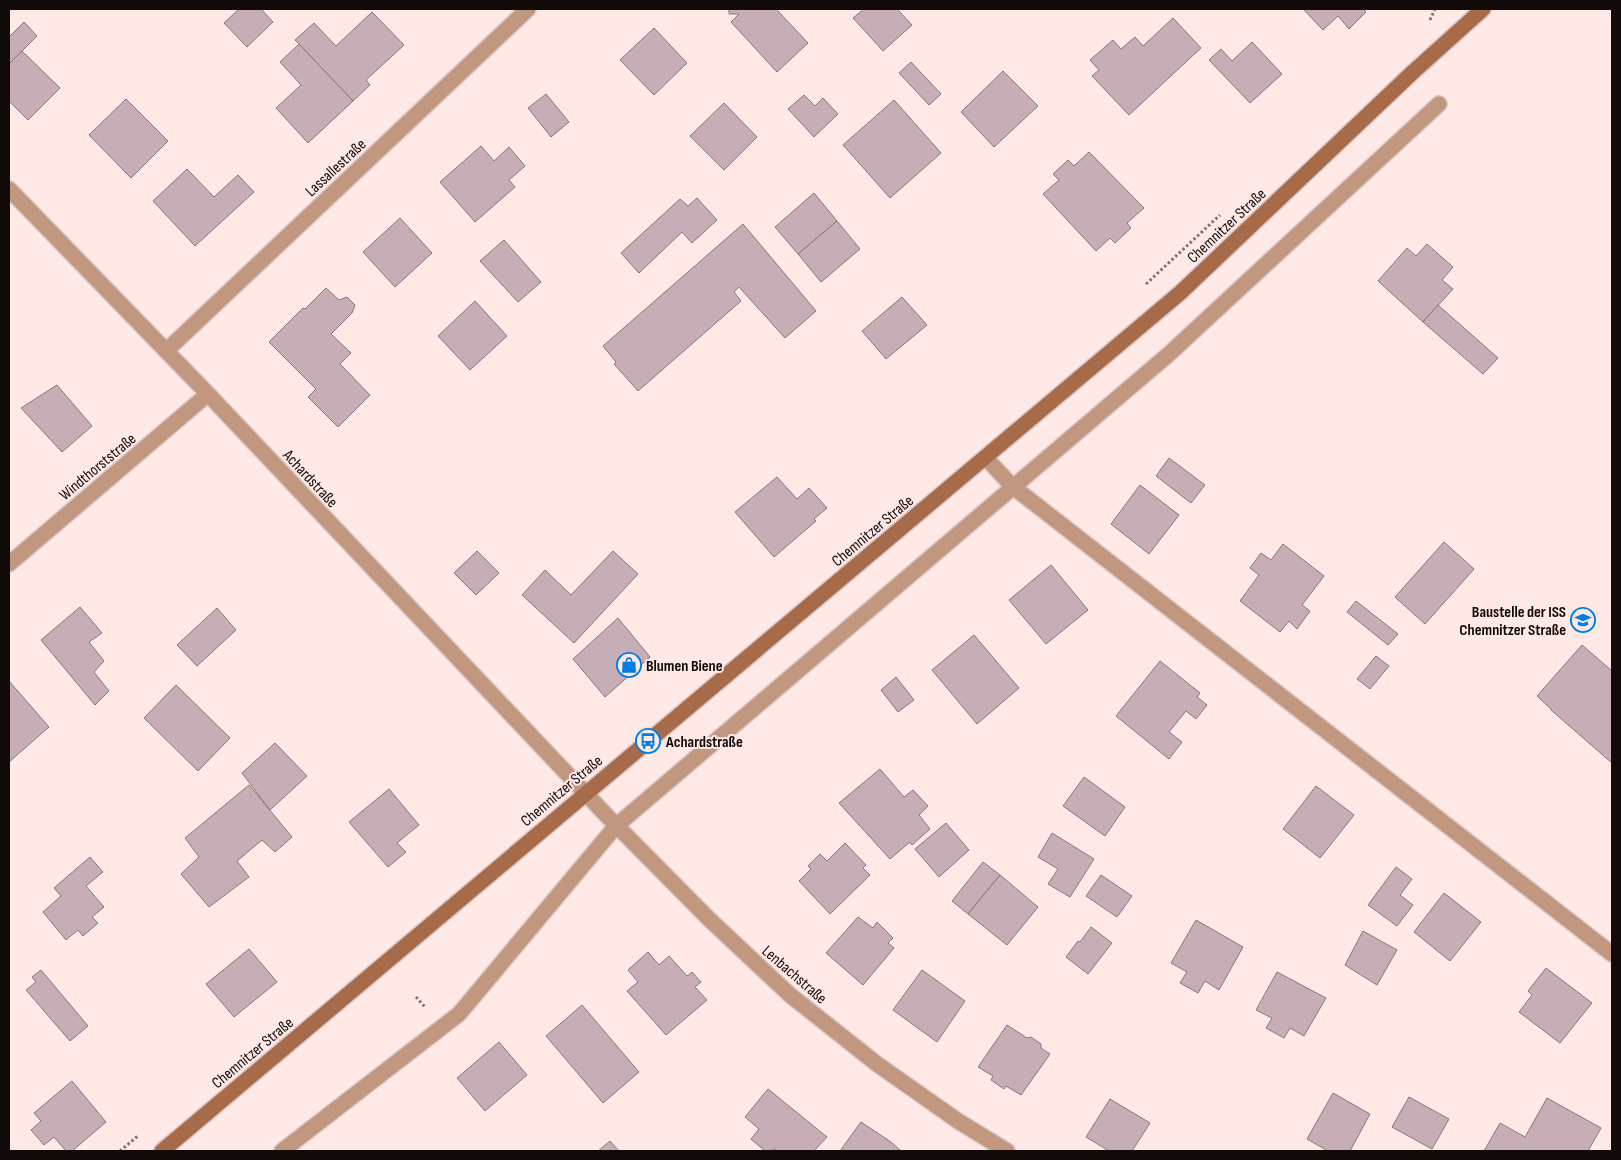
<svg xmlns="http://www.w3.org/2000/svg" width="1621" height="1160" font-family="'Sofia Sans Condensed',sans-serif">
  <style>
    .building { fill: #c7aeb6; stroke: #8b747b }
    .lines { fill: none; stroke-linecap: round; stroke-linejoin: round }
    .lane-casing { stroke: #d9c5c3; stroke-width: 18 }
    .street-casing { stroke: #d9c5c3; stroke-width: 18 }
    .secondary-casing { stroke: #d9c5c3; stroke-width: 18 }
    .path { stroke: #7f716f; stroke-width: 3; stroke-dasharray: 2.5 2.5; stroke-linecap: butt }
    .lane { stroke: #c19780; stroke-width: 15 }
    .street { stroke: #c19780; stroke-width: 15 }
    .secondary { stroke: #a86b4a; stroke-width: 15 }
    .labels { text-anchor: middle; stroke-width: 4; stroke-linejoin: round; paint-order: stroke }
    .street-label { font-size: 16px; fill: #120a09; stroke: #ffe9e7 }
    .poi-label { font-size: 16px; font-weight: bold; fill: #120a09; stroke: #ffe9e7; text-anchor: start }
  </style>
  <rect width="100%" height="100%" fill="#ffe9e7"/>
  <g class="building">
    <polygon points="239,9 261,9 273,22 247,47 224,23"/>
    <polygon points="729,9 776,9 808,43 777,72 731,22 739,14 729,14"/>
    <polygon points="864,9 897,9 912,25 883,51 853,18"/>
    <polygon points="1303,9 1363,9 1366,12 1349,29 1338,16 1323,30"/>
    <polygon points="372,12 404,45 366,80 370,85 353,101 295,40 314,23 336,46"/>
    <polygon points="1173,18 1201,48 1129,115 1092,76 1099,70 1090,60 1113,40 1121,49 1135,37 1143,46"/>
    <polygon points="24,22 37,36 9,64 9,37"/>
    <polygon points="654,28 687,63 654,95 620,60"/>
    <polygon points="1252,42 1282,74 1250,103 1209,60 1221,49 1232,61"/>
    <polygon points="299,44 353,101 308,143 276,108 301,85 280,62"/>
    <polygon points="22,51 60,88 28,120 9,101 9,64"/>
    <polygon points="911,62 941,94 929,105 899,73"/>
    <polygon points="1003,71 1038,106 994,147 961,112"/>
    <polygon points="546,94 569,122 551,137 528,108"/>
    <polygon points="804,95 815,106 823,98 838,114 814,137 788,109"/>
    <polygon points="126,99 168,141 131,178 89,135"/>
    <polygon points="894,100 941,153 890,198 843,145"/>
    <polygon points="724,103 757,137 724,170 690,136"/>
    <polygon points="481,146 494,161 509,147 525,166 509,180 515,187 475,222 440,182"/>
    <polygon points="1089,152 1144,208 1127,223 1131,228 1115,243 1110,238 1096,251 1043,194 1059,180 1053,174 1068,160 1074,166"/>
    <polygon points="187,169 214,197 238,175 254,192 195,246 153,201"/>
    <polygon points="814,193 837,221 798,254 775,227"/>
    <polygon points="697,198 717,220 692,243 682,232 639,273 621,253 680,199 688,206"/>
    <polygon points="400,218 432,253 395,287 363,252"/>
    <polygon points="837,221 860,249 821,282 798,254"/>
    <polygon points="743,224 816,311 785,338 739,287 734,292 741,301 638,391 614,364 616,362 603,346"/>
    <polygon points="504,240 541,282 518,302 480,261"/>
    <polygon points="1427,244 1453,267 1442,280 1453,289 1423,322 1378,281 1407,248 1416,256"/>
    <polygon points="326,288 339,300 347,297 355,305 352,313 331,334 351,353 340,364 370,395 338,427 308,397 316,389 269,342 303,308 305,309"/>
    <polygon points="902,297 927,325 886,359 862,331"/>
    <polygon points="475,301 507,336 470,370 438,336"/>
    <polygon points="1438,305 1498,358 1483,374 1423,322"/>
    <polygon points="57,385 92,426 62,452 21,408"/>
    <polygon points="1169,458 1205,485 1191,503 1156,476"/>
    <polygon points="777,477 797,499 809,488 827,508 814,519 816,521 774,557 735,512"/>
    <polygon points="1140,485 1179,515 1149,554 1111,524"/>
    <polygon points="1444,542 1474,569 1425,624 1395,597"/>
    <polygon points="1283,544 1324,576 1302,605 1310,611 1297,629 1289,621 1280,632 1240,601 1259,575 1250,568 1261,553 1271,560"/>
    <polygon points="477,551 499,573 476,595 454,573"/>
    <polygon points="613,551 638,574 574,643 522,595 545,570 571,595"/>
    <polygon points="1051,565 1088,610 1046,644 1009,600"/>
    <polygon points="1356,601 1398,634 1388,645 1347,612"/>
    <polygon points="80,607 102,633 89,642 104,661 94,672 109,691 95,705 41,640"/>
    <polygon points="217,608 236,630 197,666 177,645"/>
    <polygon points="618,618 650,657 605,697 573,659"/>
    <polygon points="974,635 1019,688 977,724 932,670"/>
    <polygon points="1582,645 1612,671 1612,763 1551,710 1551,709 1537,696"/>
    <polygon points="1376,656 1389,666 1370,689 1357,679"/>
    <polygon points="1160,661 1200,693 1197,697 1207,705 1196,719 1186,711 1169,732 1182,742 1169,759 1116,716"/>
    <polygon points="896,677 914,700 898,712 881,690"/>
    <polygon points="9,681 49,727 9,762"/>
    <polygon points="176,685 230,738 198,771 144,718"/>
    <polygon points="275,743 307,776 270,810 242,773"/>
    <polygon points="880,769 904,797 913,790 928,806 919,815 930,829 912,845 910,842 890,859 839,803"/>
    <polygon points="1084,777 1125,807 1105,836 1063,806"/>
    <polygon points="249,785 292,837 275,852 262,840 237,861 249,877 209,907 181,874 199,857 185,838"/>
    <polygon points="1316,786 1354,815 1320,858 1283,829"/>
    <polygon points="389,789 419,825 397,843 406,852 388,867 349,822"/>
    <polygon points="946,823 969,850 939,877 915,849"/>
    <polygon points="1052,833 1094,859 1070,897 1048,884 1058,869 1038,857"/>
    <polygon points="845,843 866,865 863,868 870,875 830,914 799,881 811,869 808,866 820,854 827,861"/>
    <polygon points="90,857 103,872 86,886 104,907 92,917 98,923 83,936 78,930 66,940 43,912 61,896 54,888"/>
    <polygon points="983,862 1000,875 968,914 952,901"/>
    <polygon points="1396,867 1412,879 1400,895 1413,905 1397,926 1368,905"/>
    <polygon points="1000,875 1038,907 1007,945 968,914"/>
    <polygon points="1101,875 1132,896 1117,917 1086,896"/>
    <polygon points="1444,893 1481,922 1450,961 1414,932"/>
    <polygon points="858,917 873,928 877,922 893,938 888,943 894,948 863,985 826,953"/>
    <polygon points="1196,920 1243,947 1219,990 1205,981 1198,993 1180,983 1187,972 1171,963"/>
    <polygon points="1091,927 1112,943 1088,974 1066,957 1078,941 1080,942"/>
    <polygon points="1363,931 1397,950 1377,985 1345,965"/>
    <polygon points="249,949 277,982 234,1017 206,984"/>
    <polygon points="648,952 659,965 669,956 687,976 692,972 701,982 695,987 707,1000 666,1035 627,991 638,982 628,970"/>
    <polygon points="1546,968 1592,1003 1560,1043 1519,1012 1532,995 1528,991"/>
    <polygon points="41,970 88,1026 70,1041 26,990 36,982 32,977"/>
    <polygon points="922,970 965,1001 937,1042 893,1010"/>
    <polygon points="1277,972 1326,998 1304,1036 1290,1028 1284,1038 1266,1028 1272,1018 1256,1010"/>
    <polygon points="582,1005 639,1072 603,1103 546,1036"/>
    <polygon points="1007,1025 1027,1038 1031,1037 1041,1044 1041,1048 1050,1054 1021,1095 1006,1086 1004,1089 991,1080 993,1076 978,1067"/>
    <polygon points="499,1042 527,1075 485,1111 457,1078"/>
    <polygon points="72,1081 106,1122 72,1151 66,1151 54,1137 44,1145 31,1130 41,1121 34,1113"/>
    <polygon points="768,1089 827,1137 814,1151 777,1151 774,1149 773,1151 765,1151 751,1139 759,1129 745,1117"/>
    <polygon points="1333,1093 1370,1114 1350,1151 1328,1151 1307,1139"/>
    <polygon points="1409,1097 1449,1119 1432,1149 1392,1127"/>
    <polygon points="1547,1098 1601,1128 1588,1151 1484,1151 1500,1123 1525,1137"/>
    <polygon points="1110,1099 1150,1123 1132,1151 1109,1151 1086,1137"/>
    <polygon points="861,1122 891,1142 901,1151 840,1151"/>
    <polygon points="610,1141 619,1151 598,1151"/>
  </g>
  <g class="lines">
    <defs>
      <g id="lane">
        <polyline points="986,458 1012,486 1612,954"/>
        <polyline points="282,1151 459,1014 616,826 1169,354 1439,104"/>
      </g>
      <g id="street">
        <polyline points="9,189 208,394 608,817 709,919 790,995 877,1064 958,1121 1007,1151"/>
        <polyline points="166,351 528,9"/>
        <polyline points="9,564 208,394"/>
      </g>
      <polyline id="secondary" points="162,1151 1180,293 1413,72 1483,9"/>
    </defs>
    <use href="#lane" class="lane-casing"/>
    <use href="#street" class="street-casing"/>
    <use href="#secondary" class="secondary-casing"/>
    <g class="path">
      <polyline points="1430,20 1435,9"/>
      <polyline points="1146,284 1220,215"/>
      <polyline points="416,997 425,1007"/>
      <polyline points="120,1151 139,1135"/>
    </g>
    <use href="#lane" class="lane"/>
    <use href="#street" class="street"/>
    <use href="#secondary" class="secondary"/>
  </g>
  <defs>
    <symbol id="school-ring" viewBox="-11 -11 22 22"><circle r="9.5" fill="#ffe9e7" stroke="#007ee4" stroke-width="1.5"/><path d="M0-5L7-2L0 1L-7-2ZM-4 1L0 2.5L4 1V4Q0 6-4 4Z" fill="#007ee4"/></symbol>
    <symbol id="shop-ring" viewBox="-11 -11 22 22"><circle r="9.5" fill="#ffe9e7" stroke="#007ee4" stroke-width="1.5"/><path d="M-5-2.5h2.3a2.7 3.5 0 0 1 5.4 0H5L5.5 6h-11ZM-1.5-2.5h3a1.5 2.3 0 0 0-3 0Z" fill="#007ee4"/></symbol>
    <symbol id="bus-ring" viewBox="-11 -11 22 22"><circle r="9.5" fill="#ffe9e7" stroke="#007ee4" stroke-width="1.5"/><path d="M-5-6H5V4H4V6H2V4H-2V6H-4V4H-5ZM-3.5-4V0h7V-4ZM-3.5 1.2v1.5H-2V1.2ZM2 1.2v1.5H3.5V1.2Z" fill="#007ee4"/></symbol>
  </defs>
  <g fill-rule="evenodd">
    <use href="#school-ring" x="1569" y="606" width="28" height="28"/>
    <use href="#shop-ring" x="615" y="651" width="28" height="28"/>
    <use href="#bus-ring" x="634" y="727" width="28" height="28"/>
  </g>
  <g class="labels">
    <g class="street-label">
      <text transform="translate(335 167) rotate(-43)" y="6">Lassallestraße</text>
      <text transform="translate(1226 225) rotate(-43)" y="6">Chemnitzer Straße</text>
      <text transform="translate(97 466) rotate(-40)" y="6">Windthorststraße</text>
      <text transform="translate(311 478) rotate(47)" y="6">Achardstraße</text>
      <text transform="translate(872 530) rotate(-40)" y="6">Chemnitzer Straße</text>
      <text transform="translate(561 790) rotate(-40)" y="6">Chemnitzer Straße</text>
      <text transform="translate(795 974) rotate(41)" y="6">Lenbachstraße</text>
      <text transform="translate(252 1052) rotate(-40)" y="6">Chemnitzer Straße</text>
    </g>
    <g class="poi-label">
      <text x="1566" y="617" text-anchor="end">Baustelle der ISS<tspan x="1566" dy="18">Chemnitzer Straße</tspan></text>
      <text x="646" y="671">Blumen Biene</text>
      <text x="666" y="747">Achardstraße</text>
    </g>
  </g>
  <rect width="1621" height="1160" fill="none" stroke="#120a09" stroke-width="20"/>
</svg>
